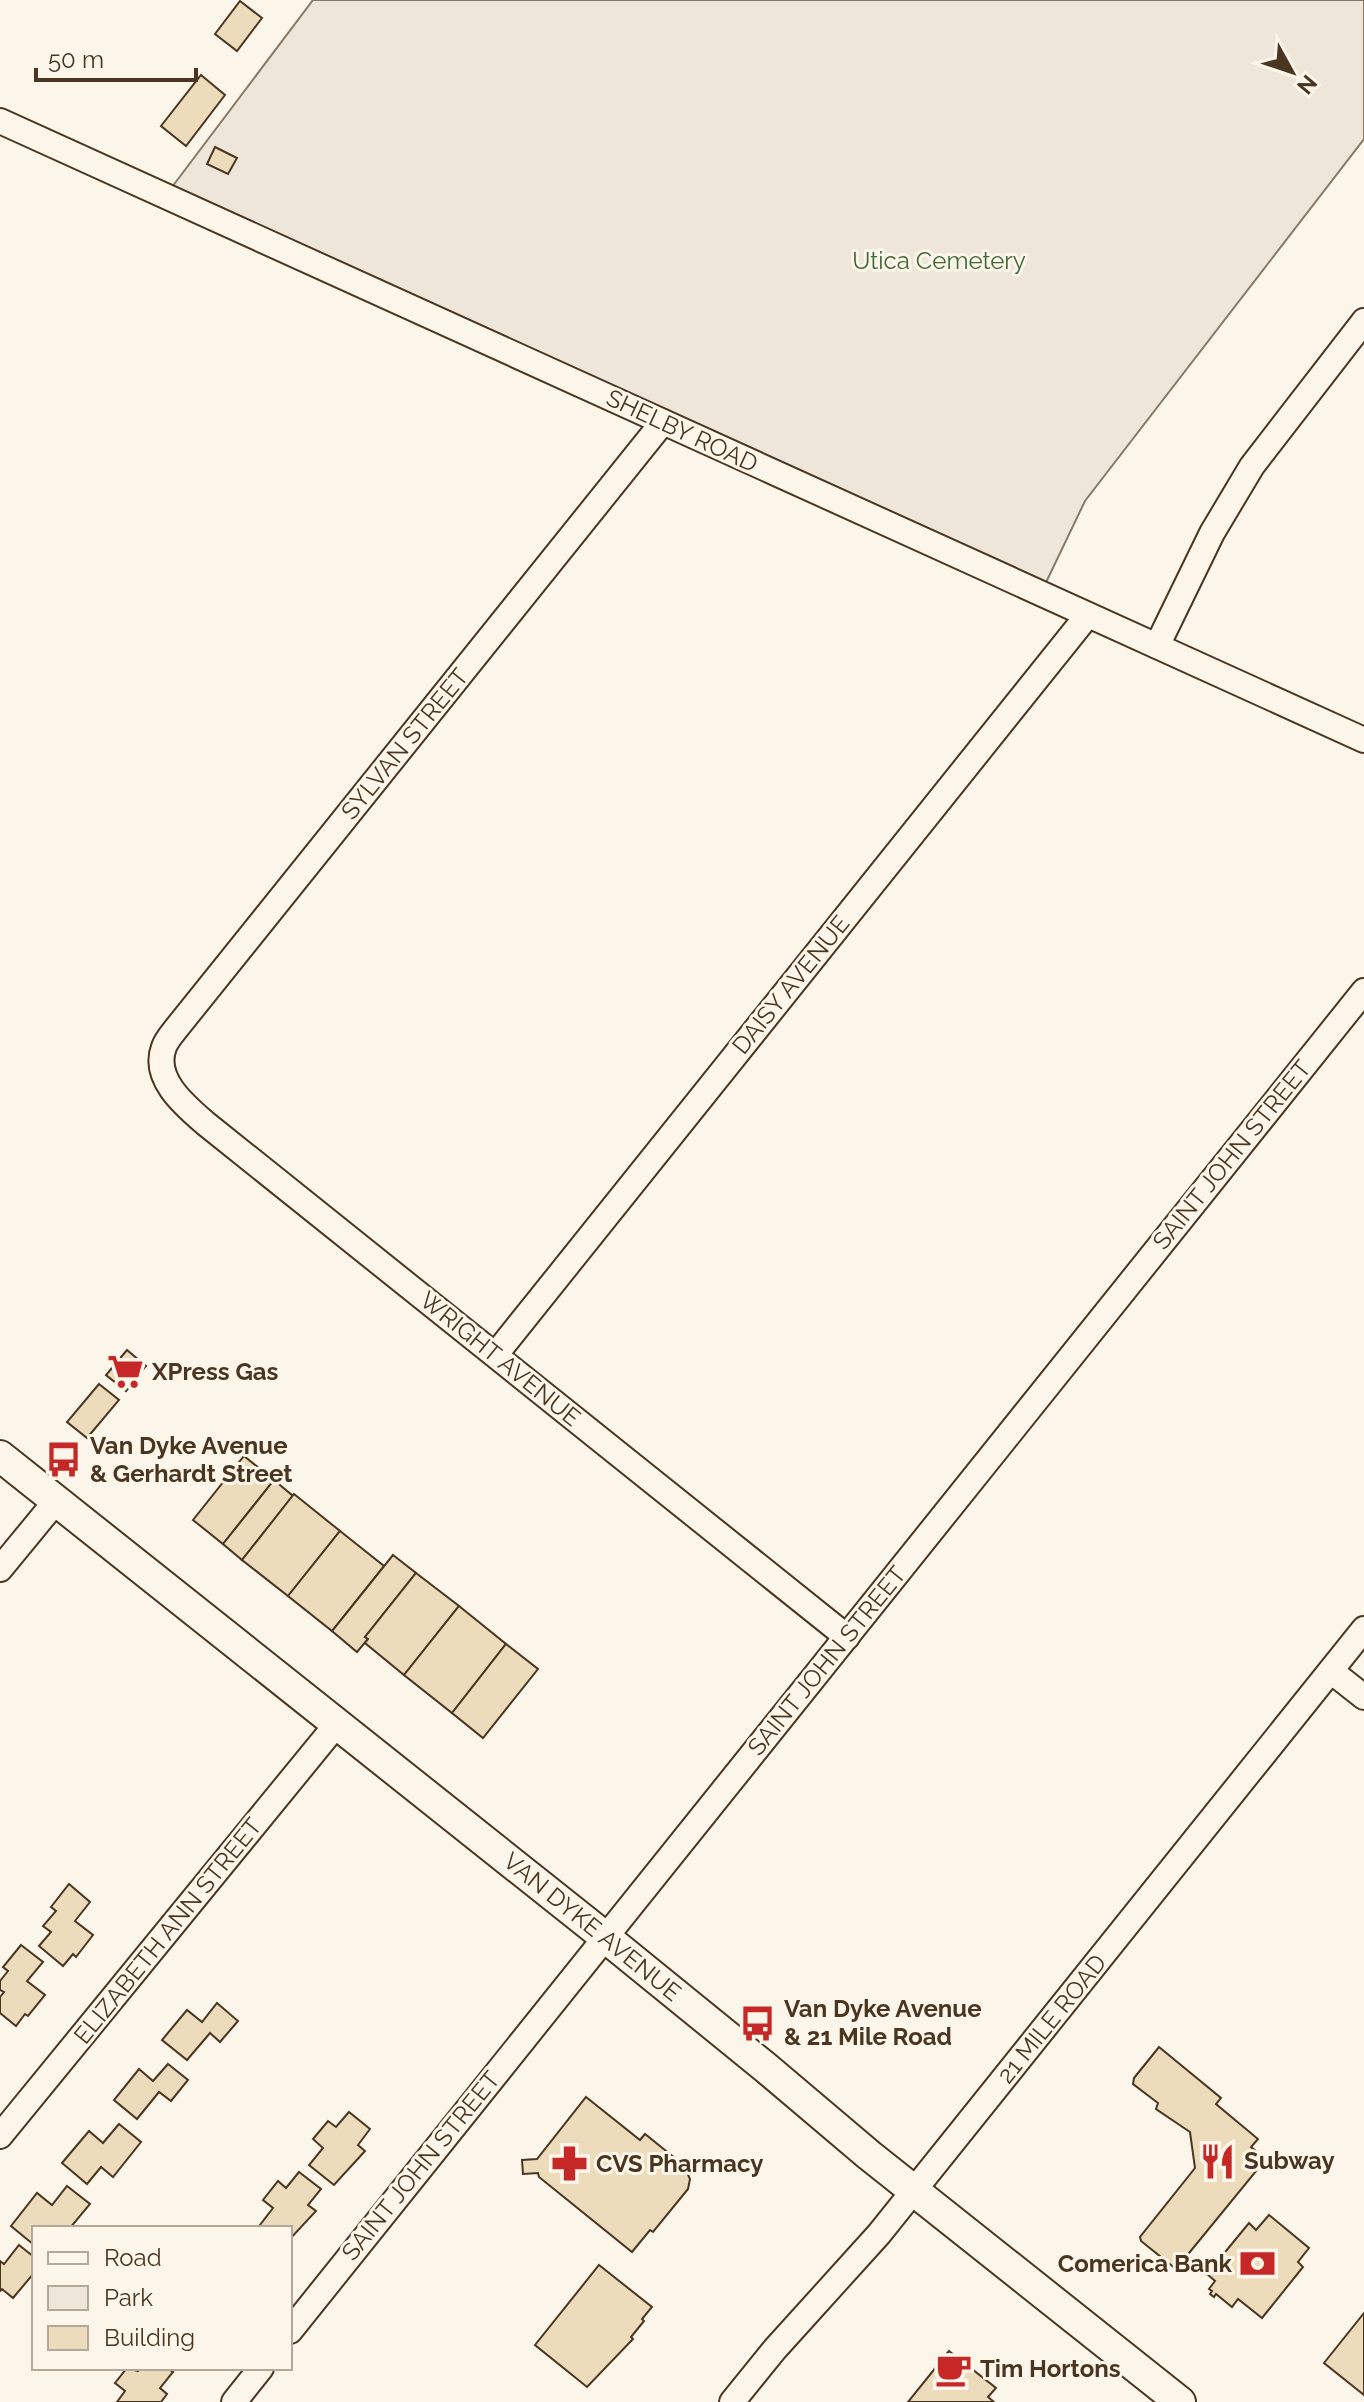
<svg xmlns="http://www.w3.org/2000/svg" width="1364" height="2402" font-family="Raleway,sans-serif">
  <style>
    .green { fill: #ede6d9; stroke: #887966; stroke-width: 2 }
    .building { fill: #ecdcbc; stroke: #4a3520; stroke-width: 2 }
    .lines { fill: none; stroke-linecap: round; stroke-linejoin: round }
    .minor-casing { stroke: #4a3520; stroke-width: 28 }
    .major-casing { stroke: #4a3520; stroke-width: 34 }
    .minor { stroke: #fbf6e9; stroke-width: 24 }
    .major { stroke: #fbf6e9; stroke-width: 30 }
    .labels { text-anchor: middle; stroke-width: 6; stroke-linejoin: round; paint-order: stroke }
    .park-label { font-size: 24px; fill: #436837; stroke: #fbf6e9 }
    .street-label { font-size: 24px; fill: #4a3520; stroke: #fbf6e9 }
    .poi-label { font-size: 24px; font-weight: bold; fill: #4a3520; stroke: #fbf6e9; text-anchor: start }
  </style>
  <rect width="100%" height="100%" fill="#fbf6e9"/>
  <polygon class="green" points="313,0 1364,0 1364,139 1085,501 1040,595 166,195"/>
  <g class="building">
    <polygon points="240,1 262,18 237,51 215,34"/>
    <polygon points="201,75 225,95 186,146 161,126"/>
    <polygon points="215,147 237,158 228,174 207,164"/>
    <polygon points="127,1350 146,1366 126,1391 106,1375"/>
    <polygon points="99,1384 119,1400 87,1438 67,1422"/>
    <polygon points="244,1456 274,1480 223,1544 193,1520"/>
    <polygon points="274,1480 293,1496 242,1560 223,1544"/>
    <polygon points="294,1494 340,1531 288,1596 242,1560"/>
    <polygon points="340,1531 384,1566 332,1631 288,1596"/>
    <polygon points="393,1555 416,1573 365,1637 368,1639 357,1652 332,1631"/>
    <polygon points="416,1573 459,1606 404,1675 365,1643 368,1639 365,1637"/>
    <polygon points="459,1606 506,1644 452,1713 404,1675"/>
    <polygon points="506,1644 538,1669 483,1738 452,1713"/>
    <polygon points="69,1884 90,1902 75,1921 93,1935 76,1957 73,1954 63,1966 39,1946 51,1932 43,1926 56,1911 51,1907"/>
    <polygon points="21,1945 43,1962 27,1981 45,1995 28,2016 25,2014 16,2026 0,2013 0,1997 4,1992 0,1990 0,1981 8,1971 3,1967"/>
    <polygon points="217,2003 238,2021 220,2042 210,2033 187,2060 162,2040 187,2010 202,2022"/>
    <polygon points="1159,2047 1221,2098 1216,2104 1258,2139 1251,2147 1266,2159 1176,2269 1141,2241 1140,2237 1195,2168 1190,2132 1156,2109 1158,2103 1133,2084 1134,2078"/>
    <polygon points="168,2064 188,2080 171,2101 159,2092 137,2119 114,2100 139,2069 153,2081"/>
    <polygon points="586,2097 640,2140 645,2134 681,2163 679,2165 686,2170 690,2179 688,2189 653,2232 650,2230 632,2252 539,2177 538,2173 523,2174 522,2160 537,2159"/>
    <polygon points="349,2112 370,2129 358,2145 365,2151 334,2185 309,2165 323,2148 313,2139 328,2121 336,2127"/>
    <polygon points="119,2124 141,2142 113,2177 101,2167 87,2184 62,2163 89,2131 103,2143"/>
    <polygon points="299,2172 321,2189 308,2205 316,2211 290,2239 290,2228 263,2228 260,2225 273,2208 263,2200 278,2181 286,2188"/>
    <polygon points="67,2186 90,2204 70,2228 34,2228 34,2245 11,2226 37,2193 52,2205"/>
    <polygon points="1269,2215 1309,2248 1298,2262 1303,2267 1262,2318 1238,2299 1232,2307 1216,2294 1214,2297 1210,2294 1212,2291 1209,2289 1215,2281 1207,2274 1249,2223 1256,2230"/>
    <polygon points="19,2245 34,2257 34,2273 13,2298 2,2289 0,2291 0,2261 4,2264"/>
    <polygon points="599,2265 652,2307 642,2319 644,2321 631,2337 633,2339 587,2387 535,2345"/>
    <polygon points="1364,2313 1364,2395 1324,2363"/>
    <polygon points="949,2351 996,2388 988,2397 994,2402 908,2402"/>
    <polygon points="127,2368 138,2371 140,2368 167,2368 173,2372 160,2388 167,2394 161,2402 117,2402 125,2391 115,2383"/>
  </g>
  <g class="lines">
    <defs>
      <g id="minor">
        <polyline points="0,121 1364,740"/>
        <path d="M663,422l-488,608c-4,5 -9,11 -11,17 -12,31 20,58 41,76l642,514"/>
        <polyline points="1157,646 1212,533 1252,466 1364,321"/>
        <polyline points="496,1354 1087,616"/>
        <polyline points="0,1569 56,1501"/>
        <polyline points="1331,1671 1364,1697"/>
        <polyline points="0,2136 336,1725"/>
        <polyline points="290,2331 1364,991"/>
        <polyline points="234,2402 261,2368"/>
        <polyline points="732,2402 775,2349 879,2234 1364,1629"/>
      </g>
      <polyline id="major" points="0,1456 605,1937 765,2067 869,2155 1180,2402"/>
    </defs>
    <use href="#minor" class="minor-casing"/>
    <use href="#major" class="major-casing"/>
    <use href="#minor" class="minor"/>
    <use href="#major" class="major"/>
  </g>
  <defs>
    <symbol id="supermarket-bare" viewBox="-9 -9 18 18"><path d="M-6-5.5h2.5l.6 2H6L4.5 2H-2.5L-4.4-4H-6ZM-1.5 3.2a1.3 1.3 0 1 0 .1 0ZM3 3.2a1.3 1.3 0 1 0 .1 0Z" fill="#c62828" stroke="#fbf6e9" stroke-width="2.5" paint-order="stroke"/></symbol>
    <symbol id="bus-bare" viewBox="-9 -9 18 18"><path d="M-5-6H5V4H4V6H2V4H-2V6H-4V4H-5ZM-3.5-4V0h7V-4ZM-3.5 1.2v1.5H-2V1.2ZM2 1.2v1.5H3.5V1.2Z" fill="#c62828" stroke="#fbf6e9" stroke-width="2.5" paint-order="stroke"/></symbol>
    <symbol id="restaurant-bare" viewBox="-9 -9 18 18"><path d="M-5-6h1v4h1v-4h1v4h1v-4h1v5L-1.5 .5V6h-2V.5L-5-1ZM5-6V6H3V1.5H1.5Q1.5-4 5-6Z" fill="#c62828" stroke="#fbf6e9" stroke-width="2.5" paint-order="stroke"/></symbol>
    <symbol id="pharmacy-bare" viewBox="-9 -9 18 18"><path d="M-2-6h4v4h4v4h-4v4h-4v-4h-4v-4h4Z" fill="#c62828" stroke="#fbf6e9" stroke-width="2.5" paint-order="stroke"/></symbol>
    <symbol id="bank-bare" viewBox="-9 -9 18 18"><path d="M-6-4H6V4H-6ZM0-2.3a2.3 2.3 0 1 0 0 4.6a2.3 2.3 0 1 0 0-4.6Z" fill="#c62828" stroke="#fbf6e9" stroke-width="2.5" paint-order="stroke"/></symbol>
    <symbol id="cafe-bare" viewBox="-9 -9 18 18"><path d="M-5.5-4.5H6V0H3Q3 3.5 0 3.5H-2.5Q-5.5 3.5-5.5 0ZM3-3.2v2h1.7v-2ZM-6 4.5H4V6H-6Z" fill="#c62828" stroke="#fbf6e9" stroke-width="2.5" paint-order="stroke"/></symbol>
  </defs>
  <g fill-rule="evenodd">
    <use href="#supermarket-bare" x="100" y="1346" width="51" height="51"/>
    <use href="#bus-bare" x="38" y="1434" width="51" height="51"/>
    <use href="#bus-bare" x="732" y="1998" width="51" height="51"/>
    <use href="#restaurant-bare" x="1192" y="2136" width="51" height="51"/>
    <use href="#pharmacy-bare" x="544" y="2138" width="51" height="51"/>
    <use href="#bank-bare" x="1232" y="2238" width="51" height="51"/>
    <use href="#cafe-bare" x="928" y="2344" width="51" height="51"/>
  </g>
  <g class="labels">
    <g class="park-label">
      <text x="939" y="269">Utica Cemetery</text>
    </g>
    <g class="street-label">
      <text transform="translate(682 431) rotate(25)" y="8">SHELBY ROAD</text>
      <text transform="translate(405 744) rotate(-51)" y="8">SYLVAN STREET</text>
      <text transform="translate(791 985) rotate(-51)" y="8">DAISY AVENUE</text>
      <text transform="translate(1232 1155) rotate(-51)" y="8">SAINT JOHN STREET</text>
      <text transform="translate(500 1359) rotate(39)" y="8">WRIGHT AVENUE</text>
      <text transform="translate(827 1661) rotate(-51)" y="8">SAINT JOHN STREET</text>
      <text transform="translate(592 1927) rotate(39)" y="8">VAN DYKE AVENUE</text>
      <text transform="translate(168 1931) rotate(-51)" y="8">ELIZABETH ANN STREET</text>
      <text transform="translate(1052 2019) rotate(-51)" y="8">21 MILE ROAD</text>
      <text transform="translate(421 2166) rotate(-51)" y="8">SAINT JOHN STREET</text>
    </g>
    <g class="poi-label">
      <text x="152" y="1380">XPress Gas</text>
      <text x="90" y="1454">Van Dyke Avenue<tspan x="90" dy="28">&amp; Gerhardt Street</tspan></text>
      <text x="784" y="2017">Van Dyke Avenue<tspan x="784" dy="28">&amp; 21 Mile Road</tspan></text>
      <text x="1244" y="2169">Subway</text>
      <text x="596" y="2172">CVS Pharmacy</text>
      <text x="1232" y="2272" text-anchor="end">Comerica Bank</text>
      <text x="980" y="2377">Tim Hortons</text>
    </g>
  </g>
  <rect x="32" y="2226" width="260" height="144" fill="#fbf6e9" stroke="#b4a999" stroke-width="2"/>
  <rect x="48" y="2252" width="40" height="12" fill="#fbf6e9" stroke="#b4a999" stroke-width="2"/>
  <text x="104" y="2266" font-size="24" fill="#4a3520">Road</text>
  <rect x="48" y="2286" width="40" height="24" fill="#ede6d9" stroke="#b4a999" stroke-width="2"/>
  <text x="104" y="2306" font-size="24" fill="#4a3520">Park</text>
  <rect x="48" y="2326" width="40" height="24" fill="#ecdcbc" stroke="#b4a999" stroke-width="2"/>
  <text x="104" y="2346" font-size="24" fill="#4a3520">Building</text>
  <g transform="translate(1292 72) rotate(130)" stroke="#fbf6e9" stroke-width="6" paint-order="stroke">
  <path d="M0-6L14 30L0 20L-14 30Z" fill="#4a3520"/>
  <text y="-12" font-size="22" font-weight="bold" text-anchor="middle" fill="#4a3520">N</text>
  </g>
  <path d="M36 68v12h160v-12" fill="none" stroke="#4a3520" stroke-width="4"/>
  <text x="48" y="68" font-size="24" fill="#4a3520" stroke="#fbf6e9" stroke-width="6" paint-order="stroke">50 m</text>
</svg>
